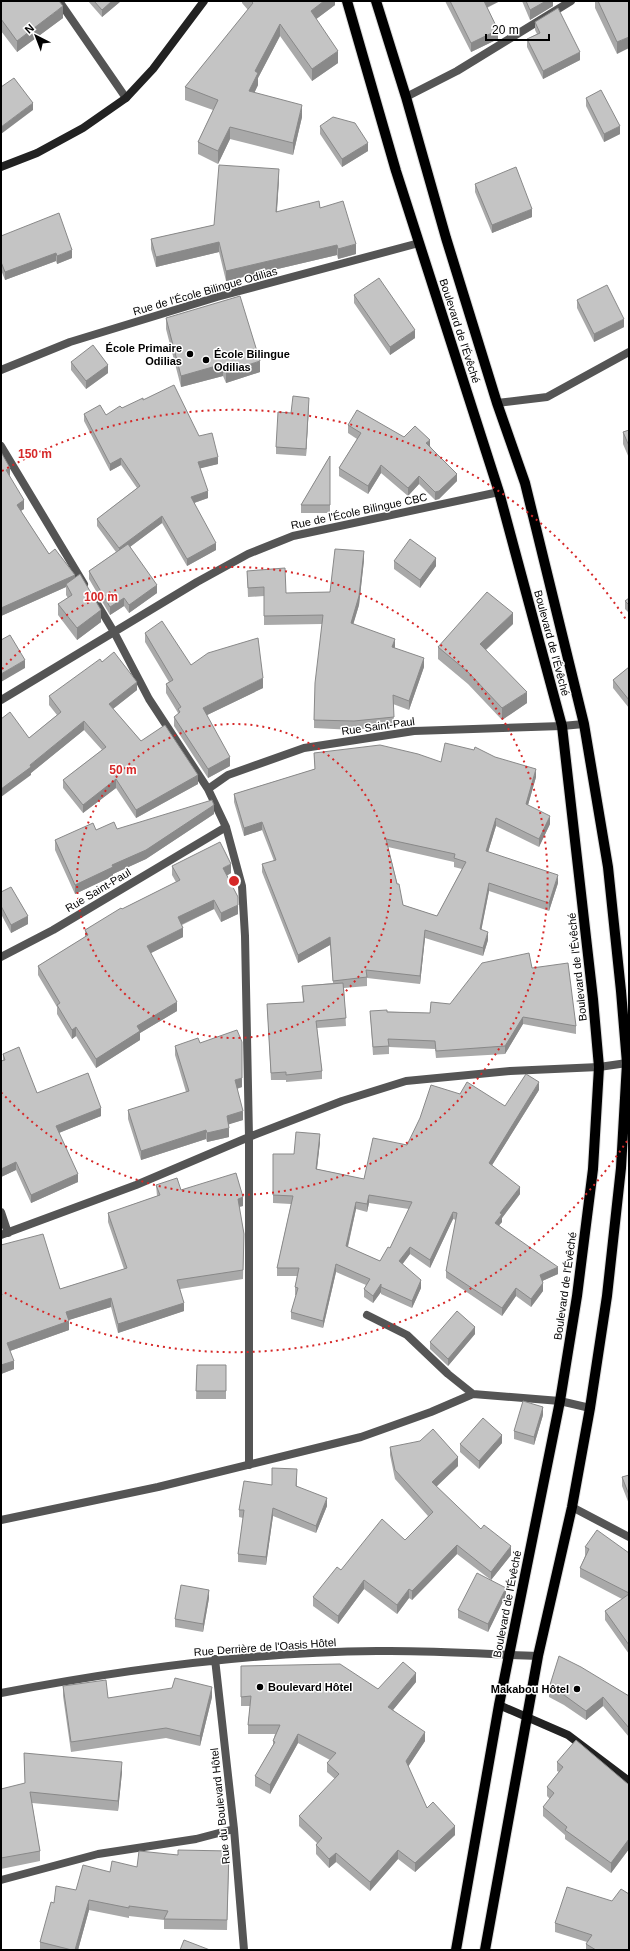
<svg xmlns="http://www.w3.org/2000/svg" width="630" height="1951" viewBox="0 0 630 1951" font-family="Arial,sans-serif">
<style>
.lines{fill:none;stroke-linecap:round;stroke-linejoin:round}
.primary-casing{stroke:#dbdbdb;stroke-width:12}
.street{stroke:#555;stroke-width:8}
.secondary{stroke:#222;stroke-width:8}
.primary{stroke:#000;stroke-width:10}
.wall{fill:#a9a9a9;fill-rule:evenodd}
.shaded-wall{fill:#898989}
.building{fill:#c4c4c4;stroke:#898989;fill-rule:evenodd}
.ring{fill:none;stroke:#d62828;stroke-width:2;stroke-dasharray:2 4}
.poi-dot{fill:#000;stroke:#fff;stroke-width:1.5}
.labels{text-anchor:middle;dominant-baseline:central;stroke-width:3;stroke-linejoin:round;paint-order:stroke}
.street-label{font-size:11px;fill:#000;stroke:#fff}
.poi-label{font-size:11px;font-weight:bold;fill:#000;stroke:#fff;text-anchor:end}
.centre{fill:#d62828;stroke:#fff;stroke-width:2}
.ring-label{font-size:12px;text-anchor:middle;font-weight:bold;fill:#d62828;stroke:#fff;stroke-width:3;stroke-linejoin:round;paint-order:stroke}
</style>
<rect width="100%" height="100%" fill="#fff"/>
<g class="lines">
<!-- primary casing -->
<g class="primary-casing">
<path id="primary" d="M347,1L396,171L499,492L562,726L593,999L599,1067L593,1169L577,1296L560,1401L499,1705L456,1950
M376,1L406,97L446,238L497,403L525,483L584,724L608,867L621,991L627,1063L621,1168L607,1296L590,1408L572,1507L538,1656L485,1950"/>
</g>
<!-- street -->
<path class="street" d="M59,1L126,98
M406,97L457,71L571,1
M1,370L70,342L217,297L419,243
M497,403L547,397L629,352
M1,446L84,584
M96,602L114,632L149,699L208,789L226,827L242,886L245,936L249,1137V1465
M1,700L197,582L248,554L293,536L499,492
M208,789L228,775L304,748L414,731L562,726L584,724
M1,957L53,930L226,827
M1,1212L8,1233
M1,1235L136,1185L249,1137L342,1101L406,1081L510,1071L599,1067L627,1063
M367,1315L407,1335L448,1374L473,1394
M572,1507L629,1537
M1,1520L158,1487L361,1437L431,1412L473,1394L560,1401L590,1408
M215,1659L234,1829L244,1950
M1,1693C125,1669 251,1652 377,1651C430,1650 484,1654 538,1656
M1,1880L98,1854L196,1839L234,1829"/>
<!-- secondary -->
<path class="secondary" d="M1,167L37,153L83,128L126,98L153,69L204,1
M499,1705L568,1735L629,1781"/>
<!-- primary -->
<use href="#primary" class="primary"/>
</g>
<!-- wall -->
<path class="wall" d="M1,1L63,18L17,52L1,31Z
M88,1H121L102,17Z
M242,1H335V5L316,19L338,63L312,81L280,36L258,78V85L254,93L302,117L293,155L230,139L218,164L198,154V142L213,110L185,100V87L248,10L242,3Z
M445,1H500L487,8L498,39L471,52Z
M522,1H555L553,2V6L530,20Z
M595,1H629L617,54L595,8Z
M535,22L580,60L543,79L527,47V39L537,34L535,30Z
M586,98L620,134L604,142L586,106Z
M320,126L368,151L342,167L320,134Z
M279,179L277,212L320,208L356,254L338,259L337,255L226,281L219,252L156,267L151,249V239L214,225Z
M475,184L532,217L492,233L475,192Z
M1,236L72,258L57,264L56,261L5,280L1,270Z
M354,295L415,338L390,355L354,303Z
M577,300L624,327L594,342L577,308Z
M166,318L260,372L226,383L223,376L181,387L166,329Z
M71,362L108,373L86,389L71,370Z
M143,400L199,436L218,464L200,468L208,498L194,503L216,550L187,566L162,523L130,547L157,593L129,613L124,606L110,615L89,579V571L116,552L97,526V519L137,488L121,465L110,471L84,421V414L106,415L122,408Z
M309,405L306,456L276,454V447L291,413Z
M348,425L404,437L430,446L457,481L439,499L435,500L419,484L408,496L381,473L368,494L339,476V468L357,439L348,433Z
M629,430V458L623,444V432Z
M1,452L10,477L24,509L21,511L49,554L75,578L101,622L77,640L58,615V604L68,598L66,595V587L1,616Z
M330,456V513H301V505Z
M364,560L359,605L353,624L395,648L424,667L409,710L393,704L394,725L354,730L314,728V720L322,624L264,625V596L248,597L247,571L286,593L330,592Z
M394,561L436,566L420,588L394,569Z
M629,598V613L625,609V601Z
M513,624L486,650L527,703L502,720L468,684L438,659V647Z
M145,633L191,665L263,688L207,715L230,766L208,778L174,726V717L178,714V713L166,693V684L169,682L145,642Z
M102,662L137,690L113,709L141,741L198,784L136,818L116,788L83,813L63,788V780L102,750L84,730L31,773V775L29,738L57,715L49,705V696Z
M629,667V708L613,688V680Z
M314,753L441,762L536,777L528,805L550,824L539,847L496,826L488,852L558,883L549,911L489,891L481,930L488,940L483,956L425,938L420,984L367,978V986L344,988L346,1026L317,1028L322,1071V1079L286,1082V1080H271L267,1004L303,1002L302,986L333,983L330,945L298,963L262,872V864L274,861L262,830L244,836L234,802V794L315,769ZM388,847L454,862V867L462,869L437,916L403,905Z
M214,814L146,859L113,874V876L75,894L55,850V840L96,830L117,829Z
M172,866L231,873L226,876L238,914L221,922L214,909L182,925L183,937L151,953L177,1011L140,1033V1040L96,1068L76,1036L72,1039L57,1014V1007L38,975V966L85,937V930L122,909L176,882L172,875Z
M1,892L28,924L11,933L1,914Z
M532,968L576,1026V1034L523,1024L505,1054L436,1058L435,1049L389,1047V1054L373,1055L370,1011L430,1013Z
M200,1043L242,1087L237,1089L243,1120L228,1124L229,1137L207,1142L206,1139L141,1160L128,1119V1110L186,1092L175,1055V1046Z
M3,1054L37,1093L101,1116L59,1133L78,1182L31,1203L16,1170L1,1177V1061L3,1060Z
M539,1090L492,1165L520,1194L502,1218V1222L499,1225L558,1274L542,1281L543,1291L531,1307L516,1296L502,1316L446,1278V1271L456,1220L453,1219L430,1268L410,1254L402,1264L421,1288L412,1308L381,1294V1292L373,1303L364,1297V1289L366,1285L336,1272L323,1328L291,1319V1312L296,1295H295V1287L297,1276H277V1268L291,1204L273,1203V1195L320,1142L317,1169L364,1179L407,1145L460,1094L505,1106ZM369,1203L409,1209L390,1248L380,1261L348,1247L356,1209L367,1212Z
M156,1185L181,1190L243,1206L239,1207L244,1234L243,1279L180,1289L184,1311L118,1333L111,1307L68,1320L69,1330L10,1351L14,1369L1,1374V1245L60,1289L124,1269L108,1222V1213L157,1196Z
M475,1334L448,1366L430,1349V1342Z
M197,1365H226V1399H196Z
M543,1415L534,1445L514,1439V1431Z
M502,1443L479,1469L460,1452V1444Z
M390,1447L458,1466L436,1486L481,1529L511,1555L491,1580L506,1595L488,1632L458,1618V1610L491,1580L457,1554L412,1600L409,1598L397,1614L364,1589L338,1624L313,1606V1597L341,1570L405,1540L428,1516L395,1479L390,1455Z
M629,1475V1504L622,1486V1477Z
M297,1477V1486L327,1506L316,1533L273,1516L266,1565L238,1562V1554L243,1518L239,1517V1510L272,1485Z
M585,1547L629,1553V1654L605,1620V1611L622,1599L580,1577V1568L585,1556Z
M209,1598L203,1632L175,1627V1619Z
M241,1666L378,1689L416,1682L393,1710L425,1741L408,1766L427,1808L455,1835L415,1872L398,1859L370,1891L336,1862L329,1868L316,1854V1845L317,1843L299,1826V1816L335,1779L327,1772V1763L330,1760L298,1743L270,1794L255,1786V1776L273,1745V1741L275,1734H248V1725L250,1706H241Z
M63,1686L108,1698L212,1697L200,1746L166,1738L71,1752L63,1696Z
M549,1688L629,1696V1737L603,1706L586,1720L564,1705L549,1697Z
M24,1753L122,1772L118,1811L32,1803L40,1851V1861L1,1869V1789L25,1784Z
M557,1762L628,1784L629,1783V1849L611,1873L565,1839V1835L543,1816V1807L550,1799L547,1796V1787L559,1772L557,1771Z
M229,1861L227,1930L164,1929V1920L129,1916V1918L89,1910L78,1950H40V1942L54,1903L110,1872L137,1867Z
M612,1901L629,1950H586V1944L587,1942L555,1932V1923Z"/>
<!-- shaded-wall -->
<path class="shaded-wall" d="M112,1H121L102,17V10Z
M324,1H335V5L311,23V11Z
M483,1H500L483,9Z
M546,1H555L553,2V6L530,20V10Z
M63,6V18L17,52V41Z
M280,24V36L258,78V85L249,104V91L255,71Z
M498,30V39L471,52V43Z
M629,37V48L617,54V42Z
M338,51V63L312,81V69Z
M580,52V60L543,79V71Z
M33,103V110L1,134V127Z
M302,105V117L293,155V143Z
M620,126V134L604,142V134Z
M230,127V139L218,164V151Z
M368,143V151L342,167V159Z
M279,169V179L276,222V212Z
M532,209V217L492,233V225Z
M219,242V252L156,267V257Z
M356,244V254L338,259V249Z
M337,245V255L226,281V271Z
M72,250V258L57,264V256Z
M56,253V261L5,280V272Z
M624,319V327L594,342V334Z
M415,330V338L390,355V347Z
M260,361V372L226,383V372Z
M223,364V376L181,387V376Z
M108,365V373L86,389V381Z
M309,398V405L306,456V449Z
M430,440V448L426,443Z
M218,457V464L198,469V462Z
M121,458V465L110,471V464Z
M381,465V473L368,494V486Z
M10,468V476L6,479V470Z
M457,474V481L439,499L435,500V492Z
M419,476V484L408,496V488Z
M208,491V498L191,504V497Z
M24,500V509L17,513V505Z
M162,516V523L119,555V548Z
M216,543V550L187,566V559Z
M364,551V560L359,605L351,632V623Z
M436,558V566L420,588V580Z
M75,575V584H66V587L1,616V608Z
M157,585V593L129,613V605Z
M124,598V606L110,615V607Z
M101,610V622L77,640V628Z
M513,613V624L480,655V644Z
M395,639V648L392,647Z
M424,658V667L409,710V701Z
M25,660V668L1,682V674Z
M263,678V688L203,717V708Z
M137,682V690L109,712V704Z
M527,692V703L502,720V708Z
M84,721V730L31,773V775L1,797V789Z
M230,757V766L208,778V769Z
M536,769V777L526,812V804Z
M198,775V784L136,818V810Z
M116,779V788L83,813V805Z
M214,805V814L146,859L113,874V876L75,894V885Z
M550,816V824L539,847V839Z
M496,818V826L486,859V851Z
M262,822V830L244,836V828Z
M231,864V873L223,878V868Z
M558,875V883L549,911V903Z
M489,883V891L480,937V929Z
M214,900V909L178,926V917Z
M238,905V914L221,922V913Z
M28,916V924L11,933V925Z
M183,928V937L147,955V946Z
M425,930V938L420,984V976Z
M488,932V940L483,956V948Z
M330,937V945L298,963V955Z
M177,1002V1011L140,1033V1040L96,1068V1059L137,1026Z
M523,1017V1024L505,1054V1046Z
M76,1027V1036L72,1039V1030Z
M242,1078V1087L235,1089V1080Z
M539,1082V1090L489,1170V1163Z
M101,1108V1116L56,1134V1126Z
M243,1111V1120L227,1125V1116Z
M229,1128V1137L207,1142V1133Z
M206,1130V1139L141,1160V1151Z
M320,1134V1142L316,1176V1169Z
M16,1162V1170L1,1177V1169Z
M78,1174V1182L31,1203V1195Z
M520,1187V1194L502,1218V1222L495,1230V1223L500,1213Z
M369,1195V1203L367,1212V1204Z
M243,1197V1206L238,1207V1199Z
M356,1202V1209L346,1254V1246Z
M453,1212V1219L430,1268V1260Z
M410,1247V1254L399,1269V1261Z
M336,1264V1272L323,1328V1321Z
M558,1267V1274L540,1282V1275Z
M421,1280V1288L412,1308V1301Z
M543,1283V1291L531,1307V1299Z
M381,1284V1292L373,1303V1296Z
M516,1288V1296L502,1316V1308Z
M111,1298V1307L66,1321V1312Z
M184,1303V1311L118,1333V1324Z
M69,1321V1330L7,1352V1343Z
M475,1327V1334L448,1366V1359Z
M14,1361V1369L1,1374V1365Z
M543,1407V1415L534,1445V1437Z
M502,1435V1443L479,1469V1461Z
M458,1457V1466L432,1491V1482Z
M327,1498V1506L316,1533V1526Z
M273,1508V1516L266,1565V1557Z
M457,1545V1554L412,1600V1591Z
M511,1546V1555L491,1580V1572Z
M364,1580V1589L338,1624V1616Z
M506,1588V1595L488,1632V1624Z
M409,1589V1598L397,1614V1605Z
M209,1590V1598L203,1632V1624Z
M416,1673V1682L388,1716V1707Z
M212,1687V1697L200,1746V1736Z
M603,1697V1706L586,1720V1711Z
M425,1732V1741L406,1770V1761Z
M298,1734V1743L270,1794V1785Z
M122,1762V1772L118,1811V1801Z
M455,1826V1835L415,1872V1863Z
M629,1839V1849L611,1873V1863Z
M398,1850V1859L370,1891V1882Z
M336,1853V1862L329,1868V1859Z
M89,1900V1910L78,1950H75Z"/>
<!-- building -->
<path class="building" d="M1,1H59L63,6L17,41L1,19Z
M94,1H112L102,10Z
M251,1H324L311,11L338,51L312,69L280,24L255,71L258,73L249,91L302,105L293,143L230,127L218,151L198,142L218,100L185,87L253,3Z
M450,1H484L498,30L471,43Z
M526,1H546L530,10Z
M598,1H629V37L617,42Z
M558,8L580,52L543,71L527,39L540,33L535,22Z
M14,78L33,103L1,127V87Z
M601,90L620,126L604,134L586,98Z
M333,117L355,123L368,143L342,159L320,126Z
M219,165L279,169L276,212L319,201L320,208L343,201L356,244L338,249L337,245L226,271L219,242L156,257L151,239L214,225Z
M516,167L532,209L492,225L475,184Z
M59,213L72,250L57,256L56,253L5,272L1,262V236Z
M379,278L415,330L390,347L354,295Z
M607,285L624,319L594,334L577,300Z
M240,296L260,361L226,372L223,364L181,376L166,318Z
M93,345L108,365L86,381L71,362Z
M174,385L199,436L212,433L218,457L198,462L208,491L191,497L216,543L187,559L162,516L119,548L97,519L140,486L121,458L110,464L84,414L100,405L106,415L120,406L122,408L143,398V400Z
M293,396L309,398L306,449L276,447L278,412L291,413Z
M357,410L404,437L415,426L430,440L426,443L457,474L439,491L435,492L419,476L408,488L381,465L368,486L339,468L361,433L348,425Z
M629,430V446L623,432Z
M1,452L10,468L6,470L24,500L17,505L49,554L55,549L75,575L1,608Z
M330,456V505H301Z
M410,539L436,558L420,580L394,561Z
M128,544L157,585L129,605L124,598L110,607L89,571Z
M335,549L364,551L359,596L351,623L395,639L392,647L424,658L409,701L393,695L394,717L354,721L314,720L315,683L323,615L264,616V587L248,588L247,571L285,568L286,593L330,592Z
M80,574L101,610L77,628L58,604L72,595L66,584Z
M487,592L513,613L480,644L527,692L502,708L468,672L438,647Z
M629,598V605L625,601Z
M162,621L191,665L208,653L258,638L263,678L203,708L230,757L208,769L174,717L180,712L178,709L181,707L166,684L173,680L145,633Z
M10,635L25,660L1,674V640Z
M114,652L137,682L109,704L141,741L165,725L198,775L136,810L116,779L83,805L63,780L106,747L84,721L30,765L31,767L1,789V719L10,712L29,738L61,712L49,696L100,659L102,662Z
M629,667V700L613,680Z
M445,743L474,750L475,747L495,757L536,769L526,804L550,816L539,839L496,818L486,851L558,875L549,903L489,883L480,929L488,932L483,948L425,930L420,976L366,970L367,977L333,981L330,937L298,955L262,864L276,860L262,822L244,828L234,794L315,769L314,753L380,745L418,754L441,762ZM386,839L455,854L454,858L466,862L437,916L403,905L399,884H397Z
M212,800L214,805L146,850L112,865L113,867L75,885L55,840L93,823L96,830L114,822L117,829Z
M220,842L231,864L223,868L238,897V905L221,913L214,900L178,917L183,928L147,946L177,1002L137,1026L140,1031L96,1059L76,1027L72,1030L57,1005L60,1003L38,966L88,935L85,930L121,908L122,909L180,880L172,866Z
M11,887L28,916L11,925L1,906V892Z
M529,953L532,968L568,963L576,1026L523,1017L505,1046L436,1051L435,1041L388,1039L389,1046L373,1047L370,1011L387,1010V1012L430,1013L431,1002L450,1004L482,963Z
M343,983L346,1018L316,1021L322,1071L286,1075V1072L271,1073L267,1004L304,1002L302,986Z
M237,1030L242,1042V1078L235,1080L243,1111L227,1116L229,1128L207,1133L206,1130L141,1151L128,1110L189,1091L175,1046L198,1038L200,1043Z
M19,1047L37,1093L88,1073L101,1108L56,1126L78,1174L31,1195L16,1162L1,1169V1061L5,1060L3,1054Z
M526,1074L539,1082L489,1163L520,1187L500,1213L502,1214L495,1223L558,1267L540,1275L543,1283L531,1299L516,1288L502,1308L446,1271L457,1213L453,1212L430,1260L410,1247L399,1261L421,1280L412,1301L381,1287V1284L373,1296L364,1289L370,1279L336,1264L323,1321L291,1312L298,1288L295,1287L299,1268H277L293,1196L273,1195V1154H294L296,1132L320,1134L316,1169L364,1179L373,1138L407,1145L420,1118L431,1085L460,1094L467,1082L505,1106ZM369,1195L412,1202L390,1248L388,1247L380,1261L346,1246L356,1202L367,1204Z
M236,1173L243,1197L238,1199L244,1234L243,1270L177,1280L184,1303L118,1324L111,1298L66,1312L69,1321L7,1343L14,1361L1,1365V1295H2L1,1292V1245L43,1234L60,1289L127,1268L108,1213L160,1195L156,1185L177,1178L181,1190Z
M457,1311L475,1327L448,1359L430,1342Z
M197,1365H226V1391H196Z
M523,1401L543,1407L534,1437L514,1431Z
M483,1418L502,1435L479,1461L460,1444Z
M433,1429L458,1457L432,1482L481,1529L484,1525L511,1546L491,1572L457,1545L412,1591L409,1589L397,1605L364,1580L338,1616L313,1597L337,1567L341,1570L382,1519L405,1540L433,1512L395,1470L390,1447L420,1441Z
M272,1468L297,1469L296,1486L327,1498L316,1526L273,1508L266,1557L238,1554L244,1510H239L244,1481L272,1485Z
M629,1475V1495L622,1477Z
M597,1530L629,1553V1593L580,1568L589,1549L585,1547Z
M477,1573L506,1588L488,1624L458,1610Z
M181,1585L209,1590L203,1624L175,1619Z
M629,1594V1645L605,1611Z
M559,1656L581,1667L629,1696V1728L603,1697L586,1711L564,1695L549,1688Z
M403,1662L416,1673L388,1707L425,1732L406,1761L427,1808L433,1802L455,1826L415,1863L398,1850L370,1882L336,1853L329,1859L316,1845L322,1838L299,1816L339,1774L327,1763L336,1753L298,1734L270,1785L255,1776L275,1742L273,1741L280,1725H248L251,1696L241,1697V1666L340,1664L378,1689Z
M175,1678L212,1687L200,1736L166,1728L71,1742L63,1686L106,1680L108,1698L172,1688Z
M576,1740L628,1784L629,1783V1839L611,1863L565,1830L567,1827L543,1807L554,1793L547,1787L563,1767L557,1762Z
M24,1753L122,1762L118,1801L30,1792L40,1851L1,1858V1789L25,1783Z
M178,1850L229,1851L227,1920L164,1919L168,1911L129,1906V1908L89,1900L75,1950H72L40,1942L51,1902L54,1903L56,1886L76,1890L83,1865L110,1872L112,1861L137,1867L139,1851L178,1855Z
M567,1887L612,1901L621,1889L629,1894V1950H596L586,1944L592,1935L555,1923Z
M184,1940L210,1950H180Z"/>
<!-- distance rings -->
<g class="ring">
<circle cx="234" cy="881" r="157"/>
<path d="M2 669A314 314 0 1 1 2 1093"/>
<path d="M627 1141A471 471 0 0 1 2 1291M2 471A471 471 0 0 1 627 621"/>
</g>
<!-- markers -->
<g class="poi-dot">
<circle cx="190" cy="354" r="4"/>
<circle cx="206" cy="360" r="4"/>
<circle cx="260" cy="1687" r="4"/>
<circle cx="577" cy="1689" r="4"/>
</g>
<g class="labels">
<!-- street labels -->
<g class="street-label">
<text transform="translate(205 291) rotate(-16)">Rue de l'École Bilingue Odilias</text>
<text transform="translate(460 331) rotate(72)">Boulevard de l'Évêché</text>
<text transform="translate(359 511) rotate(-12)">Rue de l'École Bilingue CBC</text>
<text transform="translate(552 643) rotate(75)">Boulevard de l'Évêché</text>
<text transform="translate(378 726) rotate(-8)">Rue Saint-Paul</text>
<text transform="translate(98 890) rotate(-31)">Rue Saint-Paul</text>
<text transform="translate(577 967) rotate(-96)">Boulevard de l'Évêché</text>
<text transform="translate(565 1286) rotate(-82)">Boulevard de l'Évêché</text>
<text transform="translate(507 1604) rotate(-79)">Boulevard de l'Évêché</text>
<text transform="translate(265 1647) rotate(-4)">Rue Derrière de l'Oasis Hôtel</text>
<text transform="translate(220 1806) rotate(-96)">Rue du Boulevard Hôtel</text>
</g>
<!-- poi labels -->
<g class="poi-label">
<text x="182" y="348">École Primaire<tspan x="182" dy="13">Odilias</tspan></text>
<text x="214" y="354" text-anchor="start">École Bilingue<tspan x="214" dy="13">Odilias</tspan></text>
<text x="268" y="1687" text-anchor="start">Boulevard Hôtel</text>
<text x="569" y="1689">Makabou Hôtel</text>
</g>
</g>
<circle cx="234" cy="881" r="6" class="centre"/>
<g class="ring-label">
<text x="35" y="458">150 m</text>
<text x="101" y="601">100 m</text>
<text x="123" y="774">50 m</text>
</g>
<!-- border -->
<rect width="630" height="1951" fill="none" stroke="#000000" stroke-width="4"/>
<!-- north arrow -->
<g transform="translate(36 36) rotate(318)" stroke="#ffffff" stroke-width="3" paint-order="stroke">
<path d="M0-3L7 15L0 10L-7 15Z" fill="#000000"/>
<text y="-6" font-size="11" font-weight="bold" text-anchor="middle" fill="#000000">N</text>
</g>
<!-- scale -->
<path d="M486 34v6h63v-6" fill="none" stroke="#000000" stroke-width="2"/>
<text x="492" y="34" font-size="12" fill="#000000" stroke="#ffffff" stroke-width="3" paint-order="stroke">20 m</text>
</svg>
